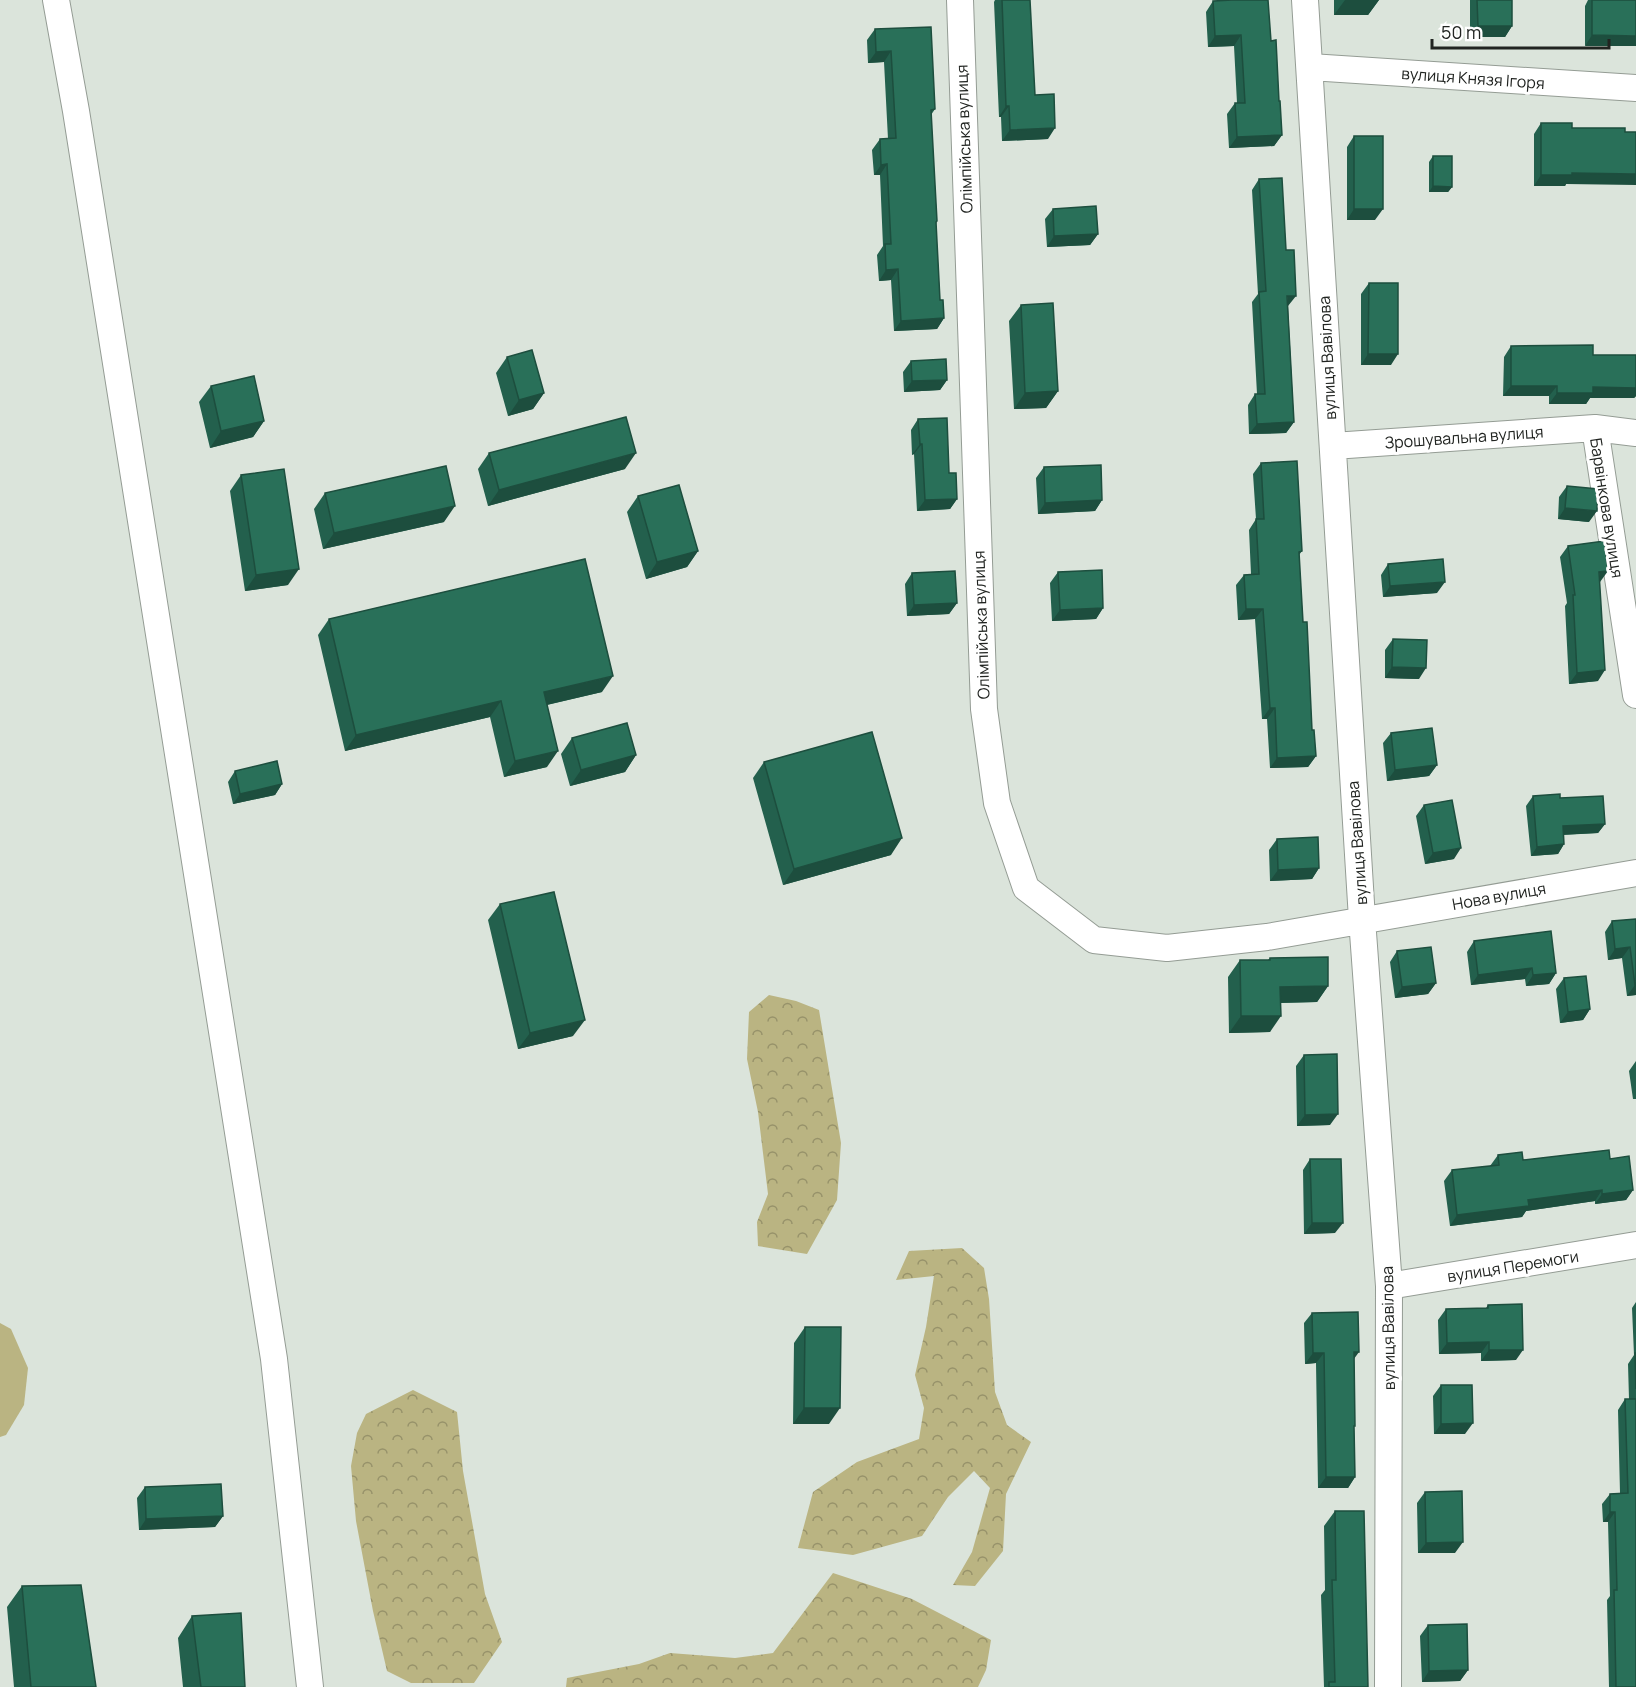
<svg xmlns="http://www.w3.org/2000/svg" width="1636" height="1687" viewBox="0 0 1636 1687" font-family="Manrope,sans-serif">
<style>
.forest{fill:url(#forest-crowns)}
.garden{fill:#bab482}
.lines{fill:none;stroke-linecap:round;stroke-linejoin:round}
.minor-casing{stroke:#949c94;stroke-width:28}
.minor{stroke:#fff;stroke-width:26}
.wall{fill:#23604d}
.shaded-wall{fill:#1d4e3e}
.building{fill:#297059;stroke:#1d4e3e;stroke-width:1.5}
.labels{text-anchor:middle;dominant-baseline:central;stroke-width:6;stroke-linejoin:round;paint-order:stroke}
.street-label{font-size:16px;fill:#212421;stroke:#fff}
</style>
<defs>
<pattern id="forest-crowns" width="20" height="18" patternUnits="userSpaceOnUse" patternTransform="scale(1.5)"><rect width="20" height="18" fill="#bab482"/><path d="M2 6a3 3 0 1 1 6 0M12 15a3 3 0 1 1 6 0" fill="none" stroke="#97926a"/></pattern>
</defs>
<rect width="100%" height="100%" fill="#dbe4db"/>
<!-- forest -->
<path class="forest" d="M769,995L796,1001L819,1010L841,1143L837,1200L807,1254L758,1246L757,1222L768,1194L758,1112L747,1059L749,1012Z
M962,1248L984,1268L989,1299L995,1392L1007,1425L1031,1442L1006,1494L1003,1551L975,1586L953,1585L972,1552L990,1488L974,1471L948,1497L922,1536L853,1555L798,1548L813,1492L857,1462L919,1439L924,1408L915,1375L926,1327L934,1276L896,1280L909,1251Z
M413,1390L457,1412L463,1471L485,1594L502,1642L474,1683H411L387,1671L373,1611L356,1521L351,1466L357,1433L366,1414Z
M833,1573L912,1599L991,1640L986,1670L978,1687H566L567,1678L639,1664L670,1653L735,1658L773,1653Z"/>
<!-- garden -->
<path class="garden" d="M0,1323L11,1329L28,1368L24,1405L6,1435L0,1437Z"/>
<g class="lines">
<!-- minor casing -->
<g class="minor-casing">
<path id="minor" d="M56,0L76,111L274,1359L310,1687
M960,0L984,709L997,803L1026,888L1094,940L1167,948L1267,937L1636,873
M1305,0L1362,919L1389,1286L1388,1687
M1310,67L1636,88
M1595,428L1636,695
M1333,446L1595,428L1636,433
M1389,1286L1636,1245"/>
</g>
<!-- minor -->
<use href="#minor" class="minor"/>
</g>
<!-- wall -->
<path class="wall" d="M995,0H1002L1035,95L1048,139L1002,141L1001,117H999L994,2Z
M1334,0H1379L1368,15H1334Z
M1470,0H1512V26L1505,37H1470Z
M1588,0H1636L1585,46V6Z
M1213,1L1271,41L1279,101L1282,135L1274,146L1229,148L1227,114L1235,103H1237L1234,46L1208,47L1206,12Z
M875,29L935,109L931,115L937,221L936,224L940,300L944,318L937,329L894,331L891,280L879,281L877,255L883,246L880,175H874L872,150L880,139H888L884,62L868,63L867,40Z
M1541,123L1566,184L1565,186H1534V134Z
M1354,136L1375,220H1347V147Z
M1433,156L1452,187L1448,192H1429V162Z
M1259,179L1288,306L1294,422L1286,433L1249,434L1248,405L1255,394H1257L1252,302L1258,294L1252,190Z
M1053,209L1098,234L1090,245L1047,247L1045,219Z
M1369,283L1391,365H1361V294Z
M1021,305L1058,391L1046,408L1014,409L1009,321Z
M1511,346L1593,355H1636V396L1634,398H1590L1586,404H1549V396H1503L1504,357Z
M507,357L544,393L533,409L508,416L496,373Z
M911,361L947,380L940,390L904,392L903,372Z
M211,386L264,421L253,437L210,448L199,402Z
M918,419L957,499L950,509L917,511L914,454L912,455L911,430Z
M489,453L625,469L488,506L478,469Z
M1261,463L1302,551L1299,555L1303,622L1312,730L1316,756L1308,767L1270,768L1267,719H1262L1255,619L1238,620L1236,585L1244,575L1251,574L1249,530L1256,519L1253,474Z
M1044,467L1102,500L1095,511L1038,514L1036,478Z
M241,475L288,585L245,591L230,491Z
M1567,486L1589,522L1558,519L1559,497Z
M325,493L444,522L323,549L314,509Z
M638,496L698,551L687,567L646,579L627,512Z
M1568,546L1600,582L1598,681L1569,684L1565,606L1567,603L1560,557Z
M1388,564L1437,593L1383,597L1381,575Z
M1058,572L1103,608L1096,619L1052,621L1050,583Z
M912,573L957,603L949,614L907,616L905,584Z
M329,619L602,692L547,705V767L504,777L490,717L345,751L318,635Z
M1393,639L1419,679L1385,678V650Z
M1391,733L1437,765L1429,776L1387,781L1383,743Z
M572,738L636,755L625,772L570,786L561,754Z
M764,762L891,855L783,885L753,778Z
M235,771L282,784L275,795L233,804L228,782Z
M1533,796L1560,798L1605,824L1598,833L1563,835L1564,844L1558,854L1531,856L1526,806Z
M1424,805L1454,859L1425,864L1416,816Z
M1277,839L1319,868L1312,879L1270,881L1269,850Z
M500,904L573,1036L518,1049L488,920Z
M1636,919V995L1627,996L1622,958L1608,960L1605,932L1612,921Z
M1474,941L1556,973L1549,984L1526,986L1525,979L1471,985L1467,952Z
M1397,951L1436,983L1428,994L1395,998L1390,962Z
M1270,958L1328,986L1317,1002L1281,1003L1270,1032L1229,1033L1228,977L1240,960H1268Z
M1564,978L1590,1009L1583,1020L1560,1023L1556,989Z
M1304,1055L1330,1125L1297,1126L1296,1066Z
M1636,1061V1099H1633L1629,1071Z
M1498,1155L1523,1160L1610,1159L1633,1190L1626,1200L1595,1204V1201L1526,1211L1522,1217L1450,1226L1444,1181L1452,1170L1490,1166Z
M1310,1159L1335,1233L1304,1234L1303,1170Z
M1636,1302V1687H1609L1607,1600L1610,1596L1608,1522H1603L1602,1504L1610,1494L1620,1493L1618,1410L1625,1399H1629L1628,1364L1634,1355L1632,1308Z
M1488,1305L1516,1360L1481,1361V1353L1439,1354L1438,1320L1446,1309L1486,1308Z
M1312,1313L1354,1359V1428L1355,1477L1348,1488H1318L1316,1363L1305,1364L1304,1323Z
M805,1327L829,1424H793L794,1343Z
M1441,1385L1465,1434H1434L1433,1396Z
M145,1487L223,1516L215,1527L139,1530L137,1498Z
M1425,1492L1455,1553H1418L1417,1503Z
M1335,1511L1368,1687H1324L1321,1595L1325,1590L1324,1526Z
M22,1586L96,1687H14L7,1607Z
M192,1616L245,1687H183L178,1638Z
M1428,1625L1468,1670L1460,1681L1422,1682L1420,1636Z"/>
<!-- shaded-wall -->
<path class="shaded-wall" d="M1345,0H1379L1368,15H1334Z
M1478,26H1512L1505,37H1470Z
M1241,35L1234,46L1208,47L1215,36Z
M1592,35L1636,36V46H1585Z
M891,51L884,62L868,63L876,52Z
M1006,106H1009L1001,117H999Z
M1055,128L1048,139L1002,141L1010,130Z
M1282,135L1274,146L1229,148L1237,137Z
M887,164L880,175H874L881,165Z
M1572,173L1636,174V185L1566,184L1565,186H1534L1541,175Z
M1433,186L1452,187L1448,192H1429Z
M1354,209H1383L1375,220H1347Z
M1098,234L1090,245L1047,247L1054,236Z
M898,269L891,280L879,281L886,270Z
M1287,296H1296L1288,306Z
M944,318L937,329L894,331L901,321Z
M1368,354H1398L1391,365H1361Z
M947,380L940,390L904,392L912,381Z
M1511,386H1557L1549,396H1503Z
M1593,387L1636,388V396L1634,398H1590L1586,404H1549L1557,393Z
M1058,391L1046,408L1014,409L1025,393Z
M544,393L533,409L508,416L519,400Z
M264,421L253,437L210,448L221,431Z
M1294,422L1286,433L1249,434L1257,424Z
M920,444H922L914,454L912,455Z
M636,453L625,469L488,506L499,490Z
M957,499L950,509L917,511L925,500Z
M1102,500L1095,511L1038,514L1045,503Z
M455,506L444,522L323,549L334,533Z
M1565,508L1597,511L1589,522L1558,519Z
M698,551L687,567L646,579L657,562Z
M299,569L288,585L245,591L256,575Z
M1608,571L1600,582L1599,572Z
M1445,582L1437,593L1383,597L1390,586Z
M957,603L949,614L907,616L914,605Z
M1103,608L1096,619L1052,621L1060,610Z
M1246,609H1263L1255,619L1238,620Z
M1392,667L1426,668L1419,679L1385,678Z
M1605,670L1598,681L1569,684L1577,673Z
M613,676L602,692L533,708L544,692Z
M501,701L490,717L345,751L356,735Z
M1270,708H1275L1267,719H1262Z
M558,751L547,767L504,777L515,761Z
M636,755L625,772L570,786L581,770Z
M1316,756L1308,767L1270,768L1277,758Z
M1437,765L1429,776L1387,781L1395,770Z
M282,784L275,795L233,804L240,794Z
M1605,824L1598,833L1556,835L1563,826Z
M902,838L891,855L783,885L794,869Z
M1564,844L1558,854L1531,856L1537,847Z
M1461,848L1454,859L1425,864L1433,853Z
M1319,868L1312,879L1270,881L1278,870Z
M1630,947L1622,958L1608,960L1615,949Z
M1532,968L1525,979L1471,985L1478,975Z
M1556,973L1549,984L1526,986L1533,975Z
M1436,983L1428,994L1395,998L1402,987Z
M1635,985H1636V995L1627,996Z
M1328,986L1317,1002L1269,1003L1280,987Z
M1590,1009L1583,1020L1560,1023L1568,1012Z
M1241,1016H1281L1270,1032L1229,1033Z
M585,1020L573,1036L518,1049L530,1033Z
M1338,1114L1330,1125L1297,1126L1305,1115Z
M1602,1190L1595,1201L1526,1211L1522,1217L1450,1226L1457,1215L1528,1200Z
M1633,1190L1626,1200L1595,1204L1602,1194Z
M1312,1223H1343L1335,1233L1304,1234Z
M1489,1342L1481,1353L1439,1354L1447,1343Z
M1489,1350H1523L1516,1360L1481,1361Z
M1354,1352H1359L1351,1363Z
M1313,1353H1324L1316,1363L1305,1364Z
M804,1408H840L829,1424H793Z
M1473,1423L1465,1434H1434L1441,1424Z
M1326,1477H1355L1348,1488H1318Z
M1610,1512H1615L1608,1522H1603Z
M223,1516L215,1527L139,1530L146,1519Z
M1463,1542L1455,1553H1418L1426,1543Z
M1468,1670L1460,1681L1422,1682L1429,1671Z"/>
<!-- building -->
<path class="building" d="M1002,0H1030L1035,95L1054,94L1055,128L1010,130L1009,106H1006Z
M1233,0H1268L1271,41L1276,40L1279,101H1280L1282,135L1237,137L1235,103H1245L1241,35L1215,36L1213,1Z
M1477,0H1512V26H1478Z
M1592,0H1636V36L1592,35Z
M931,27L935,109L931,110L937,221L936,222L940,300H943L944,318L901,321L898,269L886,270L885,244H891L887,164L881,165L880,139L896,138L891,51L876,52L875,29Z
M1541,123H1572V128H1625V132H1636V174L1572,173V175H1541Z
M1354,136H1383V209H1354Z
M1433,156H1452V187L1433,186Z
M1282,178L1286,250H1294L1296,296H1287L1294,422L1257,424L1255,394H1265L1259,292L1266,291L1259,179Z
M1096,206L1098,234L1054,236L1053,209Z
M1369,283H1398V354H1368Z
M1053,303L1058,391L1025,393L1021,305Z
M1593,345V355H1636V388L1593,387V393H1557V386H1511V346Z
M532,350L544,393L519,400L507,357Z
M946,359L947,380L912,381L911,361Z
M254,376L264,421L221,431L211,386Z
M626,417L636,453L499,490L489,453Z
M947,418L949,473H956L957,499L925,500L922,444H920L918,419Z
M1297,461L1302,551L1299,552L1303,622H1307L1312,730H1314L1316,756L1277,758L1275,708H1270L1263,609H1246L1244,575L1259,574L1256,519H1264L1261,463Z
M1101,465L1102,500L1045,503L1044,467Z
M446,466L455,506L334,533L325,493Z
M284,469L299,569L256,575L241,475Z
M679,485L698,551L657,562L638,496Z
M1567,486L1598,489L1597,511L1565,508Z
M1604,541L1608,571L1599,572L1605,670L1577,673L1573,595H1575L1568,546Z
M585,559L613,676L544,692L558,751L515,761L501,701L356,735L329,619Z
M1443,559L1445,582L1390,586L1388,564Z
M1102,570L1103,608L1060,610L1058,572Z
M955,571L957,603L914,605L912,573Z
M1393,639L1427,640L1426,668L1392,667Z
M627,723L636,755L581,770L572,738Z
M1432,728L1437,765L1395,770L1391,733Z
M872,732L902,838L794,869L764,762Z
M277,761L282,784L240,794L235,771Z
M1560,794V798L1603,796L1605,824L1563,826L1564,844L1537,847L1533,796Z
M1452,800L1461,848L1433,853L1424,805Z
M1318,837L1319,868L1278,870L1277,839Z
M554,892L585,1020L530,1033L500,904Z
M1636,919V985H1635L1630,947L1615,949L1612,921Z
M1551,931L1556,973L1533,975L1532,968L1478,975L1474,941Z
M1431,947L1436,983L1402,987L1397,951Z
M1328,957V986L1280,987L1281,1016H1241L1240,960H1270V958Z
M1586,976L1590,1009L1568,1012L1564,978Z
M1337,1054L1338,1114L1305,1115L1304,1055Z
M1609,1150L1610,1159L1629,1156L1633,1190L1602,1194V1190L1528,1200L1529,1206L1457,1215L1452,1170L1499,1165L1498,1155L1522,1152L1523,1160Z
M1310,1159H1341L1343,1223H1312Z
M1522,1304L1523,1350H1489V1342L1447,1343L1446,1309L1488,1308V1305Z
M1358,1312L1359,1352H1354L1355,1426H1354L1355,1477H1326L1324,1353H1313L1312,1313Z
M805,1327H841L840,1408H804Z
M1635,1353H1636V1389Z
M1441,1385H1472L1473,1423L1441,1424Z
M1625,1399H1636V1687H1616L1614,1590H1617L1615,1512H1610V1494L1628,1493Z
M221,1484L223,1516L146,1519L145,1487Z
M1462,1491L1463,1542L1426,1543L1425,1492Z
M1335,1511H1364L1368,1687H1329V1682H1335L1332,1580H1336Z
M81,1585L96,1687H31L22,1586Z
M241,1613L245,1687H201L192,1616Z
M1467,1624L1468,1670L1429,1671L1428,1625Z"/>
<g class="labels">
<!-- street labels -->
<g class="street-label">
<text transform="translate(1473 78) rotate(4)">вулиця Князя Ігоря</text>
<text transform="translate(964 139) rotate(-92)">Олімпійська вулиця</text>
<text transform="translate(1327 358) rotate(-93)">вулиця Вавілова</text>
<text transform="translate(1464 437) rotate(-4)">Зрошувальна вулиця</text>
<text transform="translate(1607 508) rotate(81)">Барвінкова вулиця</text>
<text transform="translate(981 625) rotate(-92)">Олімпійська вулиця</text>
<text transform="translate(1357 843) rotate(-94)">вулиця Вавілова</text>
<text transform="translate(1499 896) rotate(-10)">Нова вулиця</text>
<text transform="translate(1513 1266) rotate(-9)">вулиця Перемоги</text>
<text transform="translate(1388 1328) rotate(-91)">вулиця Вавілова</text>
</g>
</g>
<!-- scale -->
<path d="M1432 39v9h177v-9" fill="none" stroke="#212421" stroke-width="3"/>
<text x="1441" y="39" font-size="18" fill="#212421" stroke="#ffffff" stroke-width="4.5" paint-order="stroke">50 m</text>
</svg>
